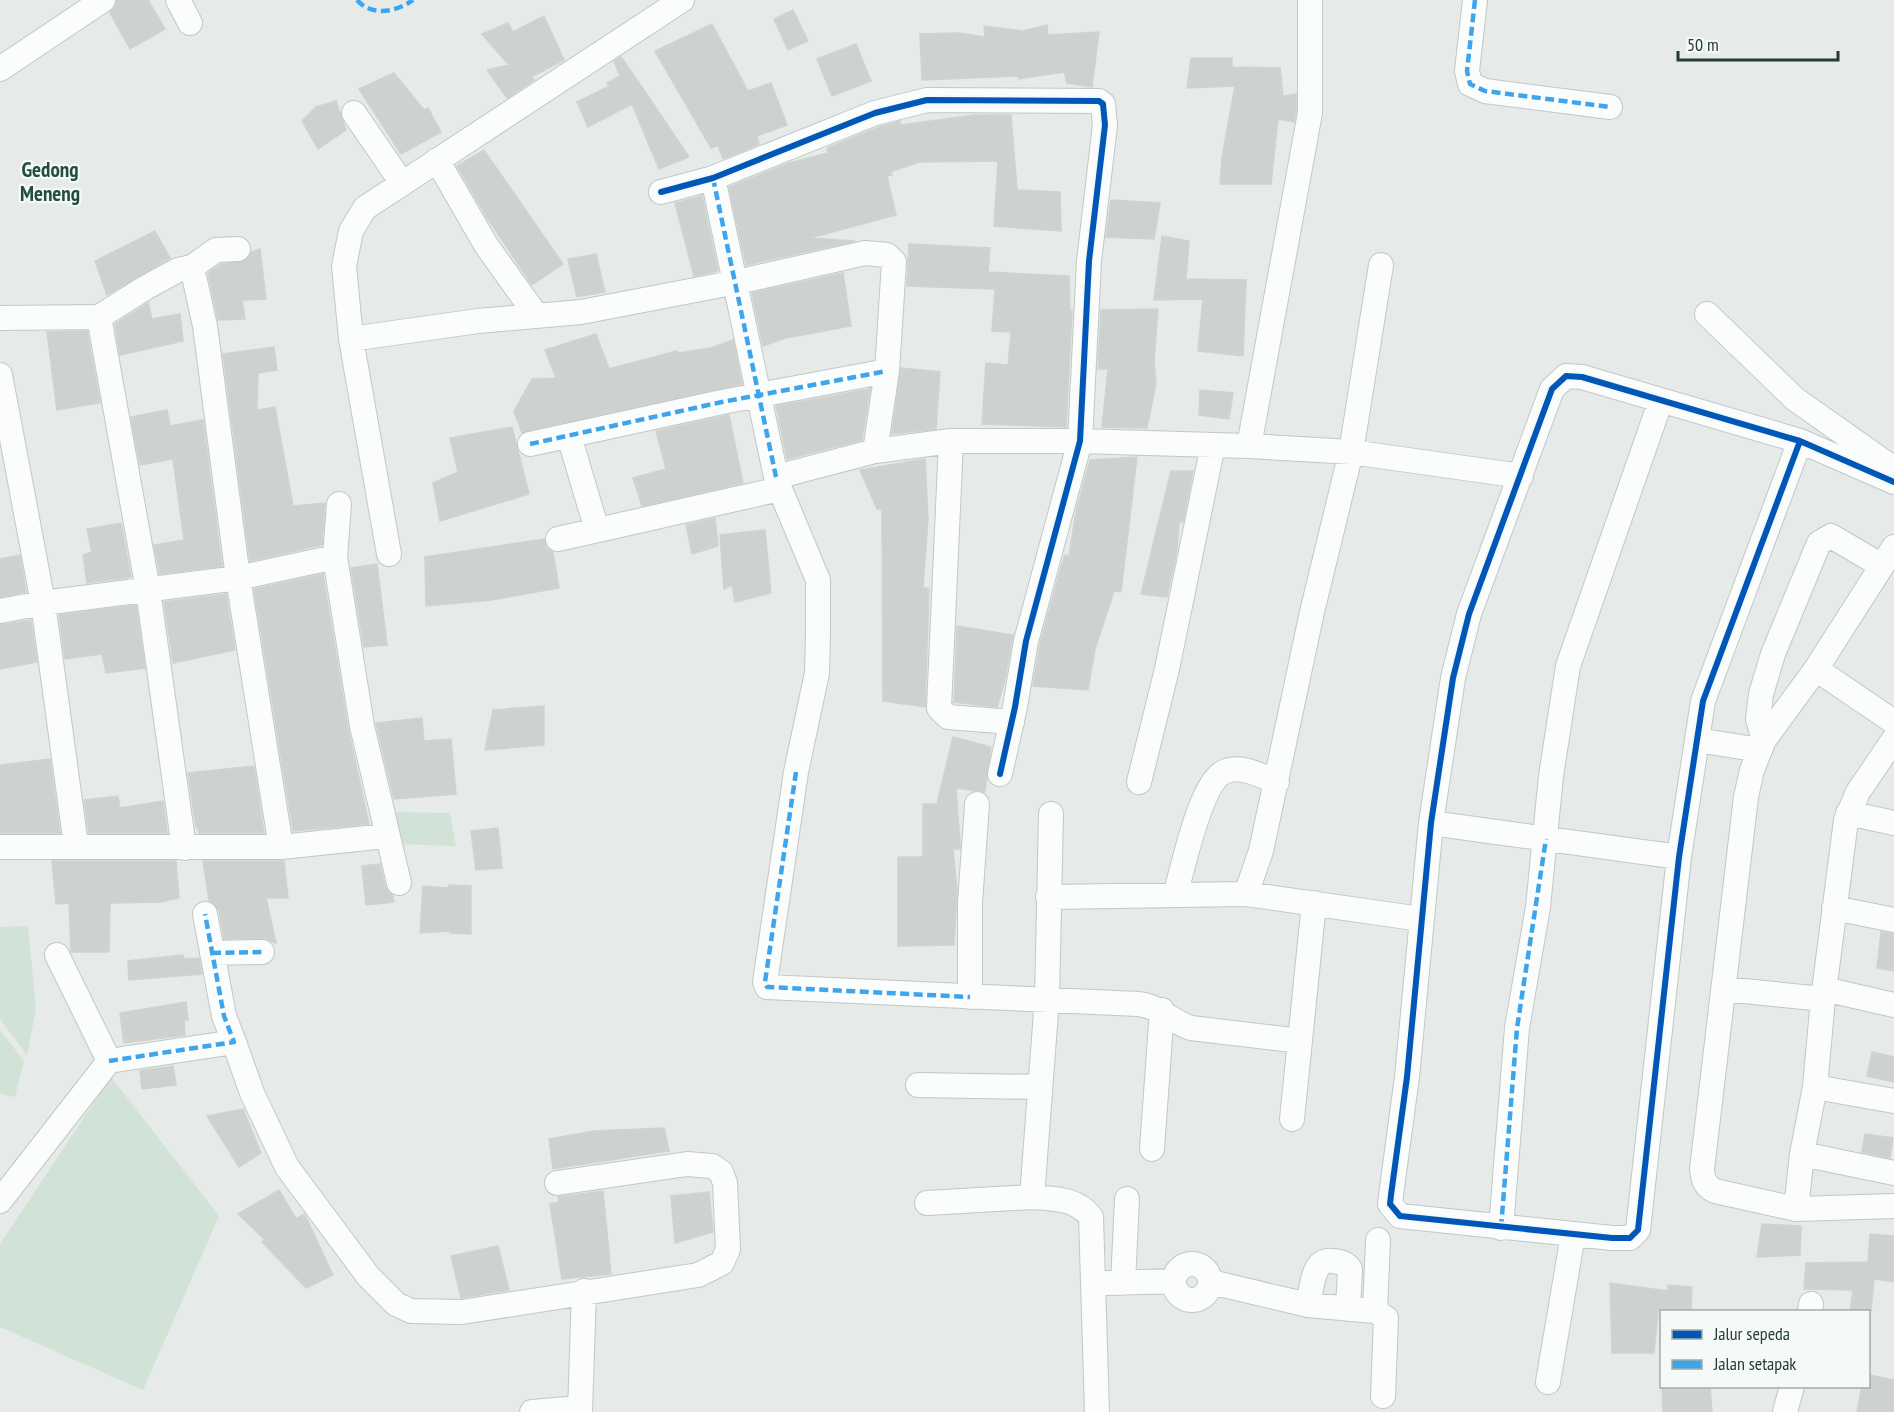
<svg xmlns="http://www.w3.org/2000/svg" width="1894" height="1412" viewBox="0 0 1894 1412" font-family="'PT Sans Narrow',sans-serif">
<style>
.green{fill:#d1e2d6}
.building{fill:#cdd2d0;stroke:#cfd3d1;stroke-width:1.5}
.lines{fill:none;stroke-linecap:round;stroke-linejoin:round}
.minor-casing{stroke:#c3c7c5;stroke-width:26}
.minor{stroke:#fbfcfc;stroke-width:24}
.quiet{stroke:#3ea4ec;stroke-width:4.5;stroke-dasharray:9 4.5;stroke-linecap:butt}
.cycleway-casing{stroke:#f5f9f7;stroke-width:10}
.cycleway{stroke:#0057b8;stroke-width:6}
.labels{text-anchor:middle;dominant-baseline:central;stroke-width:4.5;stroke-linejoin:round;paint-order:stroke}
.quarter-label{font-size:21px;font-weight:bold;fill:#234d43;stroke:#f5f9f7}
</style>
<rect width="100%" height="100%" fill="#e6eae8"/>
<!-- green -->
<path class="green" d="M391,812L450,813L456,846L392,844Z
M28,926L36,1009L27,1055L0,1019V927Z
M0,1030L24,1061L15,1097L0,1094Z
M111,1077L219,1216L143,1390L0,1327V1244Z"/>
<!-- building -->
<path class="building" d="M117,0H148L165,29L130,49L110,13Z
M793,10L808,41L788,50L774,19Z
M544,16L564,60L531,77L534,80L507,98L487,70L509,65L482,34L508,23L513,32Z
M712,24L748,91L771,83L787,125L757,136L759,144L723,159L718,145L711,148L655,51Z
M1047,25L1048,35L1099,32L1092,87L1067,83L1064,72L1019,79L1018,76L922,80L920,34L958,33L985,37L984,26L1023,31Z
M856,44L871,81L832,96L817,59Z
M621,57L646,93L689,157L659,169L632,104L588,127L577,102L609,86L607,83L620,76L614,61Z
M1191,58H1232V67L1280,68L1283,96L1296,94V112L1294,122L1278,119L1271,184H1220L1222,157L1235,86L1187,88Z
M394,73L424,110L428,108L441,132L401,154L359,89Z
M336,101L346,130L318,149L302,121L316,107Z
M975,115H1011L1017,190L1060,192L1061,231L994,226L998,161L919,162L890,172L892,175L887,176L896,215L810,238L855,241L746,265L729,187L789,163L828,153L827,148L879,127L900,121L901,125Z
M484,150L563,264L532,285L486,216L457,166Z
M702,196L718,271L694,276L675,203Z
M1111,200L1160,203L1154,239L1106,237Z
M155,231L170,258L107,295L95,261Z
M1162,236L1189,241L1186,279L1246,280L1243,356L1198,351L1203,299L1154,300Z
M909,244L990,248L988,272L1069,276L1070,310H1072L1066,427L982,424L986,363L1008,365L1011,332L992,331L995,289L907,286Z
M260,249L266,299L242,300L245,319L218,320L208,273L221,264L245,261L252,252Z
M596,254L605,292L577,297L568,259Z
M843,273L851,326L786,338L763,346L752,293Z
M148,303L152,319L180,314L183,341L120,355L115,324Z
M1158,309L1154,362L1156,383L1147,428L1102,427L1108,369H1098L1101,310Z
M87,331L100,403L57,410L47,332Z
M596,334L609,369L677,351L678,353L711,348L733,340L742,384L522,433L514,411L532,379L556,378L545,350Z
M274,347L277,370L258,373L257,410L275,407L293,506L325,503L322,545L250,561L223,354Z
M901,368L940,372L936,429L892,434Z
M870,389L862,440L787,459L776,406Z
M1200,390L1233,393L1229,419L1199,415Z
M167,410L170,426L203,420L222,566L160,574L154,545L184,540L173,459L140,465L131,417Z
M729,415L743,483L642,506L633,478L666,469L656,431Z
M512,427L529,494L440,521L433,483L458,472L450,438Z
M1137,457L1121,592L1114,591L1095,649L1088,690L1033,686L1040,644L1061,567L1065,555L1069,556L1076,512L1090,460Z
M925,459L928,519L923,587L929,589L925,707L883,701L882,509H877L860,470Z
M1171,471H1193L1183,522H1179L1177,550L1167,597L1141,594Z
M715,518L718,546L692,554L686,525Z
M121,523L131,577L87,583L83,555L92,552L87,529Z
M765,530L771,593L735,602L732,585L724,589L720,535Z
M544,539L547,548L553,552L559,588L491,600L426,606L425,557Z
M20,555L26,592L0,597V559Z
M377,564L387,645L364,647L351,568Z
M323,574L348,728L369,824L293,831L254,589Z
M226,594L235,650L173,663L164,602Z
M136,605L145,668L106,673L102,654L65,659L59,615Z
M31,620L37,662L0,669V625Z
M957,626L1013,635L1004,684L997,707L954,702Z
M544,706V745L485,750L493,710Z
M422,718L424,741L451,739L456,794L394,799L376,723Z
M953,737L991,747L985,792L956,788L960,843V849H953L957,891L954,945L898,946V857H923V804H937Z
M50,759L60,833H0V765Z
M254,766L264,833H199L198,828H196L188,773Z
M118,796L120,808L163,801L167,833H89L84,800Z
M498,828L502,868L476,870L471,831Z
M52,861H176L179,898L160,902L110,903L109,952H71L69,903L56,904Z
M203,861H284L288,898H266L276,943L262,938L224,939L219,911L209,900Z
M380,864L385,886L393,896L394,902L366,905L362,866Z
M449,885L471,886V934L450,933V931L420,933L423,886L449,888Z
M1881,932L1894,934V971L1877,968Z
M183,955L184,959L199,958L202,974L129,980L128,961Z
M186,1002L188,1020H184L185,1035L124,1043L120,1013Z
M1872,1052L1894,1057V1082L1867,1076Z
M173,1066L176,1085L142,1089L140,1071Z
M243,1109L261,1153L239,1167L207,1116Z
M664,1128L669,1151L553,1169L549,1139L594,1131Z
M1865,1134L1893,1138L1890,1158L1862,1152Z
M279,1190L296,1219L304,1214L306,1217L333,1275L306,1288L262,1242L265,1240L238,1214Z
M603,1191L611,1274L562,1279L550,1204L559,1202L558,1197Z
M709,1192L713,1232L675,1243L671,1196Z
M1762,1224L1801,1226L1800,1255L1757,1257Z
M1870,1234L1894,1236V1282L1874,1279L1871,1311H1850L1853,1290L1804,1289L1806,1263L1868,1262Z
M498,1246L509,1290L461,1298L451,1256Z
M1610,1283L1668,1291V1285L1692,1287L1691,1311H1658L1654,1353H1612Z
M1869,1375L1894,1380V1412H1857L1862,1386H1869Z
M1662,1386H1710L1712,1412H1663Z"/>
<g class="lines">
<!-- minor casing -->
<g class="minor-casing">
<path id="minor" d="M178,0L190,23
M1475,0L1467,71L1470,84L1485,91L1610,107
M0,69L103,0
M354,113L402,183
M437,160L486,245L536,315
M713,178L776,477
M661,192L713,178L875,113L927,100L1099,101L1103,104L1105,125L1089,261L1080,441L1026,641L1015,707L1000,774
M192,267L205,326L238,578L281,847
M1707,314L1795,399L1894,469
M99,317L148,590L184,848
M0,318L99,317L145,288L178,270L192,267L216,250L238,249
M351,339L478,321L581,312L737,282L865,253L887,255L894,262L887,371L875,451
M0,375L43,603L76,845
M569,436L597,530
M951,441L939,708L948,717L1012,722
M1800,441L1703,701L1679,857L1638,1230L1630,1238H1612L1400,1216L1390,1204L1391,1195L1407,1077L1431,823L1453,678L1469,614L1552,389L1566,376L1582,377L1800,441L1894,482
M530,444L722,402L887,371
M1249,446L1310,113V0
M780,489L818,580V634L817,673L796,772L765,982L767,987L1138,1004C1160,1006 1171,1022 1191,1028L1300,1041
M339,504L335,557L362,726L399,883
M558,539L780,489L776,477L875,451L951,441H1080L1249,446L1351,452L1521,476
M1894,547L1816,669L1764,740L1752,770L1746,797L1702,1169C1703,1180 1705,1186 1715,1191L1796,1209L1894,1206
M389,554L351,339L344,266L351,231L365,208L682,0
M0,611L43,603L238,578L335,557
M1816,669L1894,722
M1697,740L1760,750
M1764,740L1758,719L1761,694L1773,654L1819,543L1831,536L1882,566
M1139,782L1167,669L1213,445
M1848,813L1894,823
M1051,814L1047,999L1032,1197C1055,1199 1076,1198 1091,1217L1097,1412
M1431,823L1679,857
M0,847H281L386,836
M1246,894L1261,851L1312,612L1351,452L1381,265
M1175,895C1183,869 1200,783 1224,772C1241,764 1261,776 1277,782
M1048,897L1246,894L1421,919
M1834,908L1894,920
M212,953L262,952
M57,955L109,1061
M1724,989L1823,999
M1824,989L1894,1005
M970,997V903L977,804
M234,1042L252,1093L287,1167L368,1276L396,1304L411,1311L462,1312L698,1275L722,1263L728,1249L725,1183L721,1172L712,1166L687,1164L557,1183
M918,1085L1040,1087
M1815,1087L1894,1101
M1292,1119L1314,903
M1152,1149L1162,1010
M1802,1154L1894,1173
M0,1201L109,1061L234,1042L224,1016L205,914
M927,1203L1032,1197
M1796,1209L1802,1154L1815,1087L1823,999L1846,820L1858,792L1894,739
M1501,1228L1517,1028L1538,907L1551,776L1568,666L1661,400
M1174 1282a18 18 0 1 1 36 0a18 18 0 1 1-36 0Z
M1211,1282L1308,1305L1375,1311L1386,1318L1383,1396
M1107,1283L1174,1281
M1123,1283L1127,1199
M1308,1305C1312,1289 1312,1257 1333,1261C1341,1262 1346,1263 1350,1269L1348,1309
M1375,1311L1378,1240
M1810,1312L1811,1304
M1548,1382L1573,1235
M532,1412L580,1408
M580,1412L584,1291
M1785,1412L1792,1386"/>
</g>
<!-- minor -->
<use href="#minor" class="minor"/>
<!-- quiet -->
<path class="quiet" d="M357,0C372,17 396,12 413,0
M1475,0L1467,71L1470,84L1485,91L1610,107
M713,178L776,477
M530,444L722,402L887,371
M796,772L765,982L767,987L970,997
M212,953L262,952
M109,1061L234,1042L224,1016L205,914
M1501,1228L1517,1028L1546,839"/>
<!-- cycleway casing -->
<g class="cycleway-casing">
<path id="cycleway" d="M661,192L713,178L875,113L927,100L1099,101L1103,104L1105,125L1089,261L1080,441L1026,641L1015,707L1000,774
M1800,441L1703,701L1679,857L1638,1230L1630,1238H1612L1400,1216L1390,1204L1391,1195L1407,1077L1431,823L1453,678L1469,614L1552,389L1566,376L1582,377L1800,441L1894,482"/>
</g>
<!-- cycleway -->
<use href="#cycleway" class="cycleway"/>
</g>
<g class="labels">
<!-- quarter labels -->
<g class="quarter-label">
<text x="50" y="169">Gedong<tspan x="50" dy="24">Meneng</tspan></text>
</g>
</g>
<!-- legend -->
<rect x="1660" y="1310" width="210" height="78" fill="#f5f9f7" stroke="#a2adaa" stroke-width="1.5"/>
<rect x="1672" y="1330" width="30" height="9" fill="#0057b8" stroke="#a2adaa" stroke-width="1.5"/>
<text x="1714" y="1340" font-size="18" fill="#253c37">Jalur sepeda</text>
<rect x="1672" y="1360" width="30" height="9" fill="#3ea4ec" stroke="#a2adaa" stroke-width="1.5"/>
<text x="1714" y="1370" font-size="18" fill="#253c37">Jalan setapak</text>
<!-- scale -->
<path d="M1678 51v9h160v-9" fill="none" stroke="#253c37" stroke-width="3"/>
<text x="1687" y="51" font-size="18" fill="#253c37" stroke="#f5f9f7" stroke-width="4.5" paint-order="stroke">50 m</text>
</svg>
